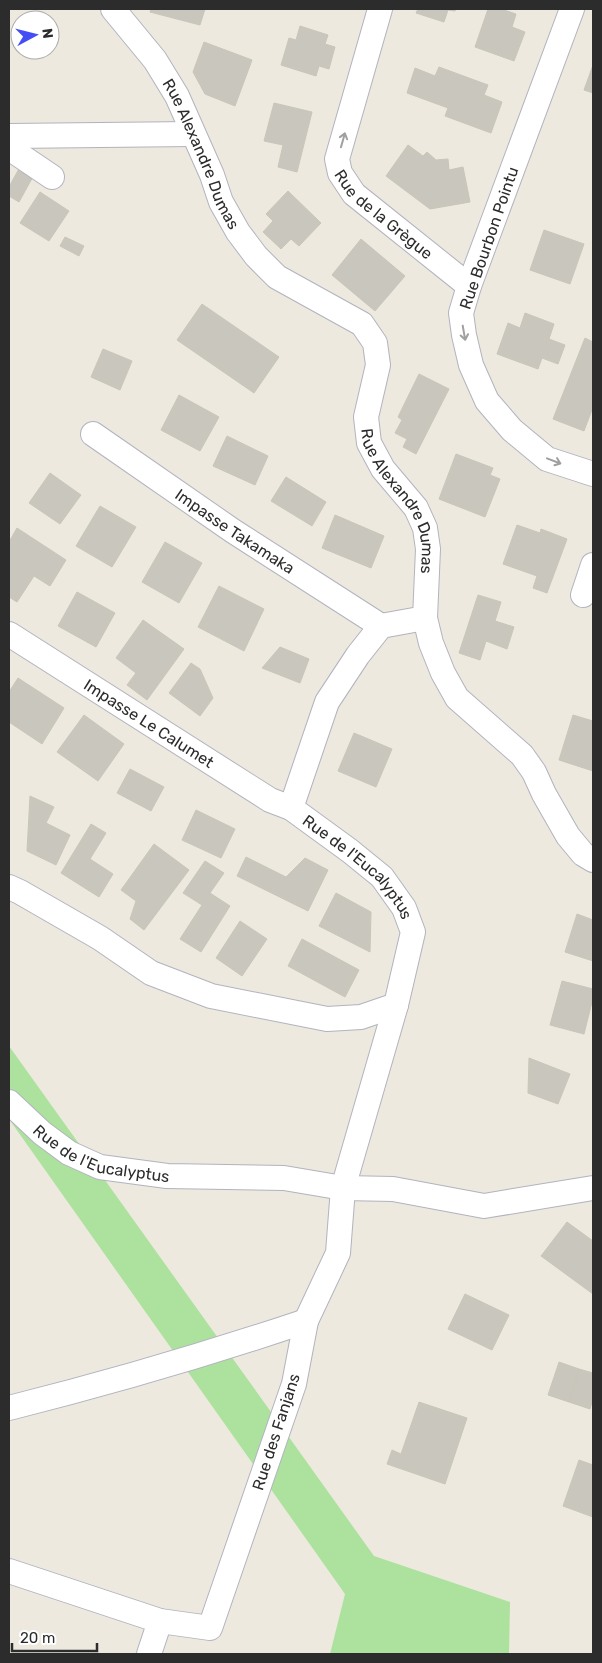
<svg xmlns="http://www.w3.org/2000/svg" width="602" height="1663" viewBox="0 0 602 1663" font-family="Rubik,sans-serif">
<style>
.green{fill:#ace29d}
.building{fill:#c9c7bd;stroke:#c9c5b8}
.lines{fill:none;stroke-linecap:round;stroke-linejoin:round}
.minor-casing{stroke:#b2b3bf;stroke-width:26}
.minor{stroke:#fff;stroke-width:24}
.oneway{stroke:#a0a0a0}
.labels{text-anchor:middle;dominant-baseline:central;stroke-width:4;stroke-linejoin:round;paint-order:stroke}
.street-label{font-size:16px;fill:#2c2c2c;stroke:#fff}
</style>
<rect width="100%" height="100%" fill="#ede9df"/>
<!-- green -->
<path class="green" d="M9,1046L374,1556L510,1602L509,1654H330L345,1594L9,1119Z"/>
<!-- building -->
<path class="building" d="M151,9H205L200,25L150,12Z
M418,9H456L455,11L448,10L444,22L416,13Z
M488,9H501L516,14L512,27L525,32L514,61L475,47Z
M300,26L328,35L325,44L335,47L329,69L319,66L316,76L281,65L289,38L296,40Z
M204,42L252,60L235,106L205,94L193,72Z
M593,65V93L584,90Z
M439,67L488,85L484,95L502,102L491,133L445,116L448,108L407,93L415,68L435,76Z
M274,103L312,112L297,172L278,167L283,145L264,141Z
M408,145L423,156L427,152L436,160L448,159L449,170L463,167L470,202L430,209L386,176Z
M21,165L35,173L19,202L9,196V187Z
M288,191L321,223L299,246L291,239L281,249L263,232L273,221L266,214Z
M40,192L69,211L49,241L20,223Z
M544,230L584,244L570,284L530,270Z
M65,237L84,246L79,256L60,246Z
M361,239L405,276L375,311L332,275Z
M202,304L279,357L254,393L177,340Z
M525,313L554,324L549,339L565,345L558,364L542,358L538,369L497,354L508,323L520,328Z
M585,338L593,342V407L584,431L553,419Z
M103,349L132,361L120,390L91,377Z
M419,374L449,389L416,454L403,447L407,439L395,433L402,420L398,417Z
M179,395L219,417L200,451L161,430Z
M227,436L268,456L255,485L213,466Z
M456,454L493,468L490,475L500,479L485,517L439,499Z
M50,473L81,495L60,524L29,503Z
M286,477L326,502L312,526L271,501Z
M100,506L136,527L112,567L76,546Z
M335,515L384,536L371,568L322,548Z
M517,525L540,533L541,529L567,539L547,593L533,588L537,576L503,564Z
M17,528L66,560L50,586L34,576L17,602L9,597V542Z
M165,542L202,563L179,603L142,582Z
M219,586L264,609L244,651L198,627Z
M77,592L115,613L96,647L58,626Z
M478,595L501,602L495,621L514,627L507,649L486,641L480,660L459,653Z
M143,620L184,649L147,700L127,685L136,673L116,658Z
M280,647L309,659L300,683L262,668Z
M191,663L200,669L213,698L200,716L169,693Z
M18,678L64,708L42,744L9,722V692Z
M84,715L124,744L98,781L57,752Z
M573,715L593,721V771L559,760Z
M354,733L392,749L376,787L338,771Z
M130,769L164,787L151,811L117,793Z
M30,796L54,807L46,823L70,835L56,865L27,851Z
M196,810L235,829L221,858L182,840Z
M91,824L106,833L90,859L113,874L99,897L61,873Z
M154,844L189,870L144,930L130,919L136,901L121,890Z
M246,857L286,877L305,858L328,870L308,911L237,876Z
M205,861L224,873L210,893L230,906L201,952L180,939L202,905L183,893Z
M336,893L371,912L370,952L319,926Z
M577,914L593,920V961L565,952Z
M240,921L267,939L242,976L216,958Z
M302,939L359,970L345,997L288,966Z
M562,981L593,989V998L584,1034L550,1025Z
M529,1058L570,1074L558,1104L528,1093Z
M567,1222L593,1241V1294L541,1256Z
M465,1294L509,1315L492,1350L448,1329Z
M559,1362L579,1369L569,1402L548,1395Z
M579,1369L593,1373V1399L590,1409L569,1402Z
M419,1402L467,1418L445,1484L387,1464L392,1450L401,1454Z
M579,1460L593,1465V1517L563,1506Z"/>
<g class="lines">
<!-- minor casing -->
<g class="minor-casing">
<g id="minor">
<path id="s1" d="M113,9L155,60L177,96L212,175L221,202L238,232L256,256L277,277L362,324L375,343L378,365L366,417L369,443L383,469L416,508L425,528L428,549L425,618L431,643L443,673L457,698L522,755L534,772L544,794L568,836L583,854L593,860"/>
<path id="s2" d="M380,9L337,159L340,173L354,194L469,286"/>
<path d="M572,9L469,286L461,313L464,335L471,365L487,401L512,430L547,459L593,474"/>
<path d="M9,136L192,134"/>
<path d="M9,148L52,177"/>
<path id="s3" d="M93,434L233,531L381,626"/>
<path d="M583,595L593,565"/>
<path id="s4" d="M9,634L270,800L291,808L350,851L382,877L404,908L413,932L396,1005L343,1188L338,1253L306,1321L294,1384L210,1628L160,1621L9,1571"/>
<path d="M291,808L327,702L358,655L381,626L425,618"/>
<path d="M9,887L20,892L100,938L151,973L211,996L327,1019L361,1017L396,1005"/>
<path id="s5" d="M9,1102L42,1133L69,1153L100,1167L167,1176L284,1178L343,1188L393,1189L484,1206L593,1188"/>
<path d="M9,1408C109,1383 208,1354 306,1321"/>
<path d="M149,1654L160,1621"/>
</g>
</g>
<!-- minor -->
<use href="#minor" class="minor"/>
</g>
<!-- one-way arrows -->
<defs><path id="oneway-shaft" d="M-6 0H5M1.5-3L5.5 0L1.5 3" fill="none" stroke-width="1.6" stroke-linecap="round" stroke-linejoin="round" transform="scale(1.25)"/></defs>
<g class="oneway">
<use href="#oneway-shaft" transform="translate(343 140) rotate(-74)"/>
<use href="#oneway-shaft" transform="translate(464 333) rotate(80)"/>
<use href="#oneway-shaft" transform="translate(554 461) rotate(21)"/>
</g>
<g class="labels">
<!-- street labels -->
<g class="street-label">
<text stroke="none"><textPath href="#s1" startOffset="171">Rue Alexandre Dumas</textPath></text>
<text stroke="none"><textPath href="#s2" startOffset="231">Rue de la Grègue</textPath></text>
<text transform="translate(489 238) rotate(-71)">Rue Bourbon Pointu</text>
<text stroke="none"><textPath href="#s1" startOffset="606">Rue Alexandre Dumas</textPath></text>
<text stroke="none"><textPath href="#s3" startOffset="172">Impasse Takamaka</textPath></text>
<text stroke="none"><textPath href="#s4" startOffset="166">Impasse Le Calumet</textPath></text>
<text stroke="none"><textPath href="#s4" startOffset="422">Rue de l'Eucalyptus</textPath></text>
<text stroke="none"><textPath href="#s5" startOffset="110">Rue de l'Eucalyptus</textPath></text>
<text transform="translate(276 1432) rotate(-72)">Rue des Fanjans</text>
</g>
</g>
<!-- border -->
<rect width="602" height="1663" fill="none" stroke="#2c2c2c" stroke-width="20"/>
<!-- north arrow -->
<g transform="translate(35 35) rotate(83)"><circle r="24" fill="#ffffff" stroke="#ababab"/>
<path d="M0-4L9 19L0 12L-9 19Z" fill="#444ef5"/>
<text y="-8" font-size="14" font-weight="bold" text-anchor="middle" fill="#2c2c2c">N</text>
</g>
<!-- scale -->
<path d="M12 1643v8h85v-8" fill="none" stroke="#2c2c2c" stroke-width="2.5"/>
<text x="20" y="1643" font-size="15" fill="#2c2c2c" stroke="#ffffff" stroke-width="4" paint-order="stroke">20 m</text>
</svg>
